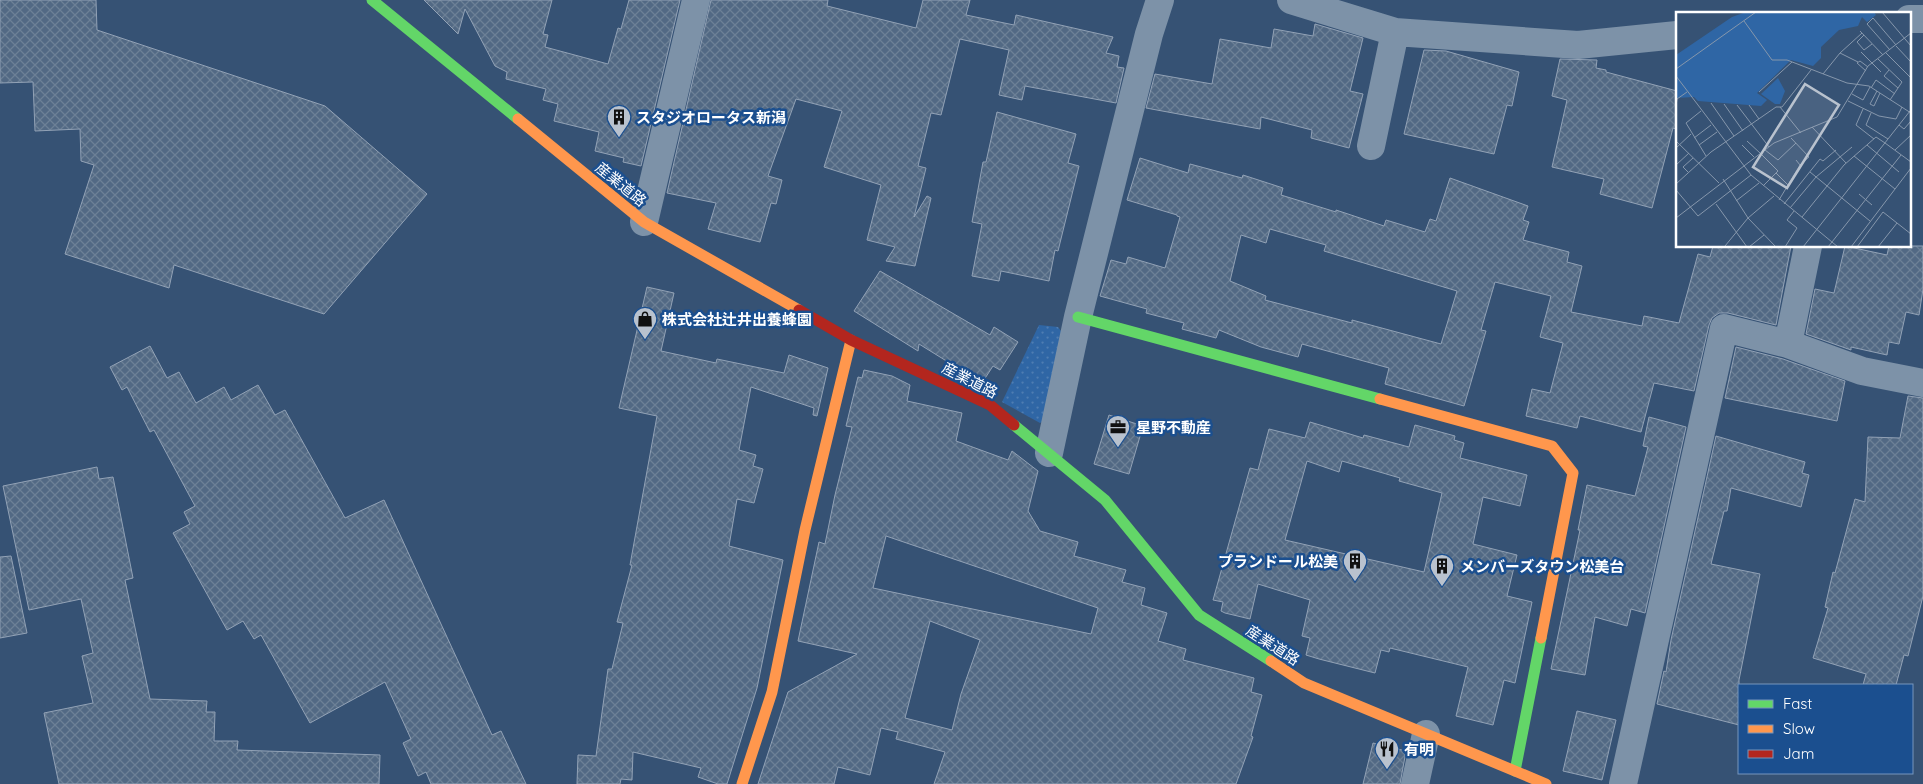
<svg xmlns="http://www.w3.org/2000/svg" width="1923" height="784" viewBox="0 0 1923 784" font-family="Quicksand,'Noto Sans JP',sans-serif">
<style>
.park{fill:url(#park-dots)}
.building{fill:url(#building-cross-hatch);stroke:#92a2b6;fill-rule:evenodd}
.lines{fill:none;stroke-linecap:round;stroke-linejoin:round}
.street{stroke:#7d92a8;stroke-width:28}
.fast{stroke:#63d668;stroke-width:11}
.slow{stroke:#ff974d;stroke-width:11}
.jam{stroke:#b3261e;stroke-width:11}
.labels{text-anchor:middle;dominant-baseline:central;stroke-width:5;stroke-linejoin:round;paint-order:stroke}
.poi-label{font-size:15px;font-weight:bold;fill:#fff;stroke:#1b4f8f;text-anchor:start}
.street-label{font-size:15px;fill:#fff;stroke:#1b4f8f}
.inset-road{fill:none;stroke:#8697ac;stroke-width:1}
.view{fill:#b9c2ce;fill-opacity:0.15;stroke:#b9c2ce;stroke-width:2.5}
.inset-edge{fill:none;stroke:#fff;stroke-width:2.5}
</style>
<defs>
<pattern id="park-dots" width="8" height="8" patternUnits="userSpaceOnUse" patternTransform="scale(1.25)"><rect width="8" height="8" fill="#2f66a5"/><path d="M2 2h.1M6 6h.1" fill="none" stroke="#4e7db2" stroke-width="1.8" stroke-linecap="round"/></pattern>
<pattern id="building-cross-hatch" width="8" height="8" patternUnits="userSpaceOnUse" patternTransform="scale(1.25)"><rect width="8" height="8" fill="#526984"/><path d="M0 0l8 8M0 8l8-8" fill="none" stroke="#6c8096"/></pattern>
</defs>
<rect width="100%" height="100%" fill="#365274"/>
<!-- park -->
<path class="park" d="M1039,325L1058,327L1067,339L1049,418L1040,423L1002,402Z"/>
<!-- building -->
<path class="building" d="M0,0H96L97,30L325,106L427,194L324,314L174,265L169,288L65,254L94,165L81,161L80,129L35,131L33,82L0,83Z
M424,0H552L543,34L548,35L545,47L608,64L618,28L621,29L629,0H680L641,166L623,162L624,158L595,151L599,132L554,121L558,104L543,100L546,89L506,79L507,72L495,66L465,9L458,34Z
M711,0H828L827,6L916,28L923,0H970L966,15L1014,25L1016,15L1113,37L1106,53L1119,56L1117,67L1124,68L1116,103L1025,86L1022,100L999,95L1009,50L960,39L941,115L931,113L918,166L926,168L914,217L927,196L931,198L915,266L886,261L895,247L867,240L881,185L824,167L842,111L796,99L768,176L782,180L776,204L771,203L760,242L708,229L716,203L667,193Z
M1315,24L1363,38L1350,91L1363,94L1349,148L1311,138L1312,130L1261,117L1260,129L1146,108L1155,74L1212,84L1220,39L1271,48L1274,29L1313,36Z
M1424,50L1446,51L1519,72L1512,106L1507,105L1494,154L1404,134Z
M1560,59L1597,60L1596,68L1606,70V72L1677,91V129L1673,128L1652,208L1600,194L1604,179L1552,167L1567,100L1552,96Z
M997,112L1076,134L1068,163L1079,166L1058,251L1055,250L1049,281L1001,271L999,281L972,276L982,224L972,222L983,162H986Z
M1140,158L1188,173L1190,164L1242,178L1243,175L1283,188L1281,195L1336,212V210L1384,226L1386,220L1425,232L1430,219L1436,221L1450,178L1528,206L1523,220L1529,222L1523,240L1569,252L1567,262L1582,266L1571,312L1642,326L1644,316L1679,323L1698,254L1710,257L1713,246H1791L1776,325L1728,313H1719L1712,318L1709,325L1694,391L1654,383L1641,432L1580,416L1577,428L1526,416L1532,389L1550,393L1563,343L1540,337L1551,296L1495,282L1481,330L1486,331L1464,406L1385,384L1389,368L1302,344L1298,357L1261,347L1219,330L1216,338L1182,329L1184,323L1146,313L1147,309L1100,296L1111,260L1126,264L1128,257L1165,268L1180,217L1177,216V215L1127,200ZM1270,229L1326,245L1324,251L1457,291L1441,344L1352,320V323L1265,300L1266,296L1230,281L1241,235L1266,243Z
M1845,246L1887,255L1889,246H1923V289L1919,315L1906,312L1899,344L1889,342L1887,355L1851,347V350L1806,334L1815,289L1834,293Z
M880,271L990,335L994,327L1018,342L1000,370L993,366L982,383L919,344L918,351L854,311Z
M647,287L674,293L661,351L716,363L717,359L784,373L789,355L828,368L817,416L813,415L814,408L751,387L739,450L756,455L753,466L763,469L754,503L737,499L729,546L783,560L757,688L727,784H718L698,777L701,768L633,752L632,780L621,779L620,784H577L578,755L596,756L608,669H612L623,623L617,622L632,565H630L657,416L619,408Z
M150,346L167,378L179,372L196,403L224,387L231,400L258,385L275,415L285,410L345,518L384,500L492,735L501,731L526,784H431L426,772L418,776L403,743L411,739L385,682L310,723L261,635L254,639L243,621L227,630L173,533L190,524L184,512L195,506L154,430L150,432L127,387L122,390L110,367Z
M1736,347L1783,359L1845,381L1837,421L1725,398Z
M864,370L892,376L910,385L907,401L962,413L956,441L1008,460L1012,451L1038,471L1028,511L1040,531L1078,542L1074,556L1126,570L1122,582L1145,588L1141,605L1167,613L1158,641L1186,649L1183,660L1254,678L1251,692L1262,695L1251,736L1253,737L1236,784H934L945,752L896,739L898,732L881,728L870,775L838,767L834,784H758L788,692L857,654L798,641L819,542L825,544L835,495L852,427L846,426L858,377L862,378ZM886,536L1098,608L1091,634L873,588ZM930,621L980,640L961,694L952,730L905,718Z
M1908,396L1923,398V596L1908,656L1904,655L1896,685H1863L1866,674L1813,658L1828,608L1825,607L1833,572L1835,573L1855,499L1865,502L1868,437L1900,438Z
M1109,415L1143,426L1129,474L1094,464Z
M1649,417L1686,427L1645,613L1631,609L1627,626L1595,617L1585,675L1551,669L1580,530H1578L1587,485L1635,496L1648,447L1643,446Z
M1310,422L1363,438L1364,435L1409,447L1415,425L1455,436L1454,440L1464,443L1460,458L1527,475L1520,506L1483,497L1473,544L1517,555L1507,596L1532,602L1515,683L1504,680L1493,725L1456,716L1468,667L1390,648L1389,652L1381,650L1375,673L1319,659L1306,655L1310,638L1302,636L1310,600L1258,584L1250,619L1225,613L1221,611L1223,602L1213,600L1250,468L1258,470L1269,429L1305,438ZM1307,461L1339,472L1342,461L1400,478L1399,481L1442,493L1424,572L1285,540Z
M1716,436L1805,462L1802,473L1809,475L1801,507L1731,488L1727,511H1724L1711,564L1760,574L1739,680V725L1657,704L1664,671L1666,672L1671,640Z
M97,467L99,479L113,477L133,578L125,580L150,699L207,701L206,712H215L214,741H238L237,750L380,755L379,784H59L44,713L93,703L82,656L93,653L81,599L29,610L3,486Z
M11,556L27,633L0,638V557Z
M1577,711L1616,720L1602,780L1563,771Z
M1373,743L1406,751L1400,784H1363Z"/>
<g class="lines">
<!-- street -->
<path class="street" d="M1291,0L1395,32L1371,146
M1909,19H1923
M1395,32L1578,45L1677,35
M644,222L696,0
M1788,344L1808,246
M1049,453L1078,317L1149,34L1160,0
M1415,784L1426,734
M1623,784L1724,328L1788,344L1862,371L1923,383"/>
<!-- fast -->
<path class="fast" d="M372,0L518,119
M1078,317L1380,399
M1014,425L1105,500L1199,615L1271,661
M1515,771L1541,638"/>
<!-- slow -->
<path class="slow" d="M518,119L644,222L799,310
M1380,399L1552,446L1573,473L1541,638
M1271,661L1304,683L1546,784
M742,784L772,692L805,530L851,340"/>
<!-- jam -->
<path class="jam" d="M799,310L851,340L990,405L1014,425"/>
</g>
<!-- icons -->
<defs>
<g id="building-pin" transform="scale(1.25)"><path d="M0 17L-7.5 6A9.5 9.5 0 1 1 7.5 6Z" fill="#b9c2ce" stroke="#1b4f8f"/><path d="M-4-6H4V6H1V3H-1V6H-4ZM-2.5-4.3h1.7v1.8h-1.7ZM.8-4.3h1.7v1.8H.8ZM-2.5-1h1.7V.8h-1.7ZM.8-1h1.7V.8H.8Z" fill="#111"/></g>
<g id="shop-pin" transform="scale(1.25)"><path d="M0 17L-7.5 6A9.5 9.5 0 1 1 7.5 6Z" fill="#b9c2ce" stroke="#1b4f8f"/><path d="M-5-2.5h2.3a2.7 3.5 0 0 1 5.4 0H5L5.5 6h-11ZM-1.5-2.5h3a1.5 2.3 0 0 0-3 0Z" fill="#111"/></g>
<g id="office-pin" transform="scale(1.25)"><path d="M0 17L-7.5 6A9.5 9.5 0 1 1 7.5 6Z" fill="#b9c2ce" stroke="#1b4f8f"/><path d="M-6-3h4V-5.5h4V-3h4V5H-6ZM-1-4.5V-3h2v-1.5ZM-6 0V1H6V0Z" fill="#111"/></g>
<g id="restaurant-pin" transform="scale(1.25)"><path d="M0 17L-7.5 6A9.5 9.5 0 1 1 7.5 6Z" fill="#b9c2ce" stroke="#1b4f8f"/><path d="M-5-6h1v4h1v-4h1v4h1v-4h1v5L-1.5 .5V6h-2V.5L-5-1ZM5-6V6H3V1.5H1.5Q1.5-4 5-6Z" fill="#111"/></g>
</defs>
<g fill-rule="evenodd">
<use href="#building-pin" x="619" y="117"/>
<use href="#shop-pin" x="645" y="319"/>
<use href="#office-pin" x="1118" y="427"/>
<use href="#building-pin" x="1355" y="561"/>
<use href="#building-pin" x="1442" y="566"/>
<use href="#restaurant-pin" x="1387" y="749"/>
</g>
<g class="labels">
<!-- poi labels -->
<g class="poi-label">
<text x="636" y="117">スタジオロータス新潟</text>
<text x="662" y="319">株式会社辻井出養蜂園</text>
<text x="1136" y="427">星野不動産</text>
<text x="1338" y="561" text-anchor="end">プランドール松美</text>
<text x="1460" y="566">メンバーズタウン松美台</text>
<text x="1404" y="749">有明</text>
</g>
<!-- street labels -->
<g class="street-label">
<text transform="translate(621 184) rotate(39)">産業道路</text>
<text transform="translate(970 380) rotate(27)">産業道路</text>
<text transform="translate(1273 645) rotate(33)">産業道路</text>
</g>
</g>
<!-- overview -->
<g transform="translate(1676 12)">
<rect width="235" height="235" fill="#365274"/>
<path d="M102,66L109,79L104,92H99L85,82Z" fill="#2f66a5"/>
<path d="M70,0H198L200,3L191,10L186,5L182,14L163,18L145,35V46L137,54L115,48L81,81L91,88L85,94L22,89L18,85L0,86V43L56,5Z" fill="#2f66a5"/>
<path class="inset-road" d="M206,0L235,34M68,9L96,48H111L171,71L193,74L235,101M184,19L207,43M188,23L181,30L188,38L196,32M220,34L235,50M214,38L191,12L197,6L220,33M185,40L205,60M164,41L186,21M210,41L235,66M202,47L226,70L214,88M0,57L80,0M213,58L208,64L222,76M190,59L181,51L184,49L192,55M147,62L164,41L182,50M0,64L75,163L162,235M195,76L200,68L219,82M201,79L194,92L198,94L204,81M83,80L116,50M176,82L187,88L194,75M172,89L203,104L220,107L226,95M35,91L58,124M48,92L67,119M61,93L93,135M73,93L83,107M0,94L1,87L11,80M104,95L125,121M187,97L180,113L198,127M25,99L10,111L30,144M195,101L190,113L212,127M223,113L228,117L235,109M136,115L170,151M18,126L35,113M115,126L133,145L124,153L120,148M0,129L43,171M71,129L84,141M209,131L235,150M23,133L41,120M66,133L78,145M191,133L223,160M0,136L15,122M89,138L102,148L120,131M219,138L235,123M84,141L102,159L87,174M178,144L219,177M0,153L13,141M12,160L7,155L17,146M134,160L194,209M100,161L112,173M47,167L72,206L100,235M0,172L35,140L100,95H106L135,58M0,178L22,204L75,163M183,182L196,193M103,188L124,153M60,189L83,171M40,192L71,235M108,192L144,147L147,149L160,138M114,196L140,165L176,135M126,205L168,153L200,125L209,131M0,206L98,131L161,105L192,54L235,21M49,234L72,206L98,184M73,235L88,223M109,235L121,216L111,208L118,199M127,235L234,99M152,235L225,143M175,235L235,156M181,235L207,200L235,222M202,235L221,211"/>
<path class="view" d="M129,72L163,93L111,176L77,155Z"/>
<rect width="235" height="235" class="inset-edge"/>
</g>
<!-- legend -->
<rect x="1738" y="684" width="175" height="90" fill="#1b4f8f" stroke="#7695bc"/>
<rect x="1748" y="700" width="25" height="8" fill="#63d668" stroke="#7695bc"/>
<text x="1783" y="709" font-size="15" fill="#ffffff">Fast</text>
<rect x="1748" y="725" width="25" height="8" fill="#ff974d" stroke="#7695bc"/>
<text x="1783" y="734" font-size="15" fill="#ffffff">Slow</text>
<rect x="1748" y="750" width="25" height="8" fill="#b3261e" stroke="#7695bc"/>
<text x="1783" y="759" font-size="15" fill="#ffffff">Jam</text>
</svg>
